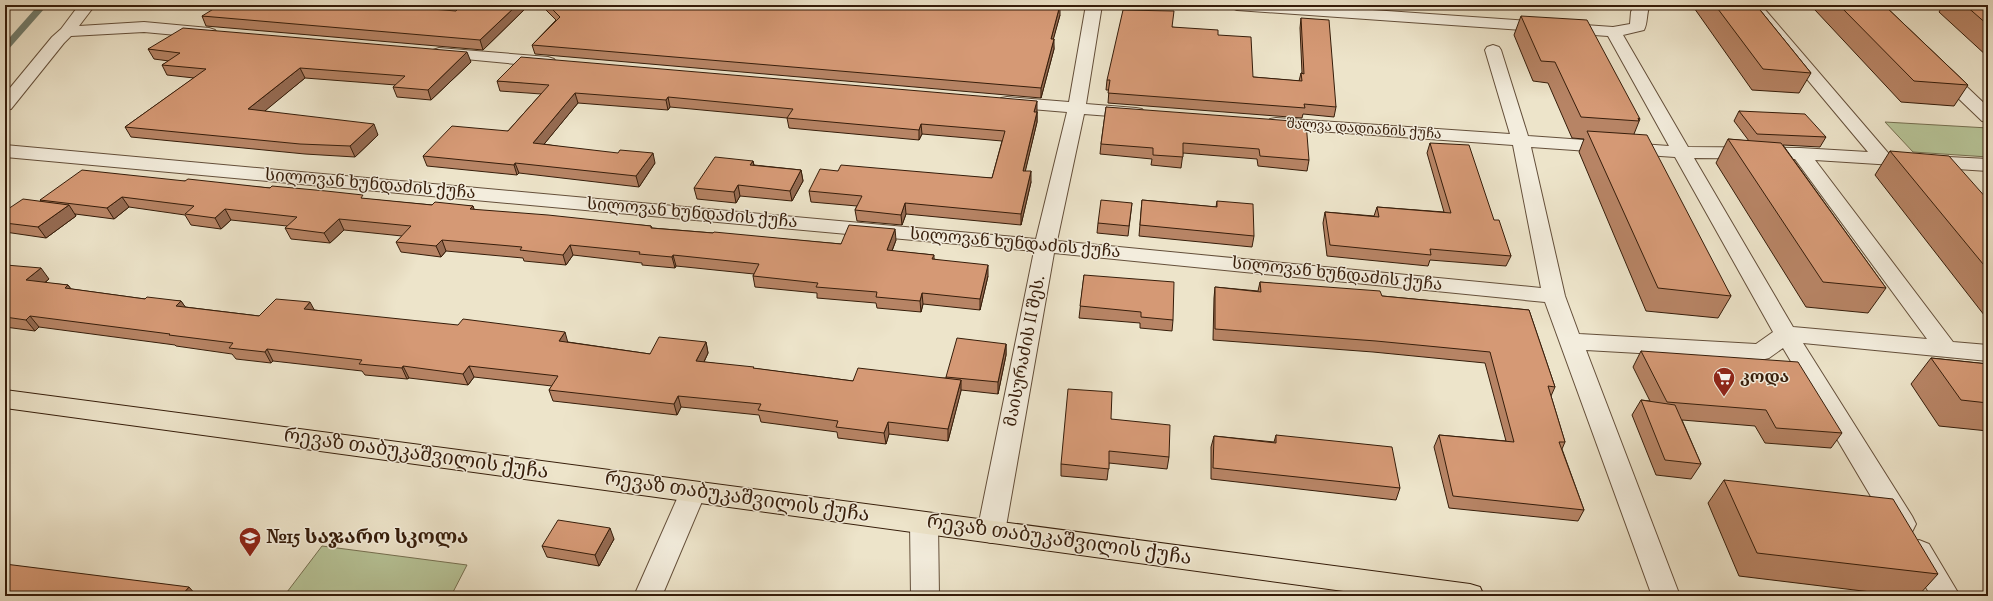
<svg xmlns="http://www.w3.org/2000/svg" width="1993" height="601" viewBox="0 0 1993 601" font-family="'Sorts Mill Goudy','Noto Serif Georgian',serif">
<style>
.green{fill:#b7c498;stroke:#767051}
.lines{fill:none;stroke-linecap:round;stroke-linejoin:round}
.stream{stroke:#717e6f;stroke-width:7}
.minor-casing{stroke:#644f3a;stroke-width:2}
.major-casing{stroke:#361d0a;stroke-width:2}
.minor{fill:#f3eddd;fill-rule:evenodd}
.major{fill:#ede4ca;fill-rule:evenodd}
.wall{fill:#b78465;stroke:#361d0a}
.shaded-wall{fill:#956b52;stroke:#361d0a}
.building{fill:#d59975;stroke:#361d0a}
.labels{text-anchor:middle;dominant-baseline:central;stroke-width:3;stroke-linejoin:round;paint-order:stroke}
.far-street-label{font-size:14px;fill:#361d0a;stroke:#f3eddd}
.street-label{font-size:17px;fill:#361d0a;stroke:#f3eddd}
.poi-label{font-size:17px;font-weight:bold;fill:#361d0a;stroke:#f3eddd;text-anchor:start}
.near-street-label{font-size:20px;fill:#361d0a;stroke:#f3eddd}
.near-poi-label{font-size:20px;font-weight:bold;fill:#361d0a;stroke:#f3eddd;text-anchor:start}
</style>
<rect width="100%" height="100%" fill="#ede4ca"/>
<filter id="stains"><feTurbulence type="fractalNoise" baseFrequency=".005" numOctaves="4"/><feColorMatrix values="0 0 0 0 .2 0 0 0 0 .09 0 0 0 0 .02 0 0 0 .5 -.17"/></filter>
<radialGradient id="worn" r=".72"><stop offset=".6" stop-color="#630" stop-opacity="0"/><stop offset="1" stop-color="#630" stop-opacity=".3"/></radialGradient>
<!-- green -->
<path class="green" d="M1885,122L1988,128V157L1913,152Z
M322,546L467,565L451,596H284Z"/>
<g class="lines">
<!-- stream -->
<path class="stream" d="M5,48L43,5"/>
<!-- minor casing -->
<g class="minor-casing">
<path id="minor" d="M76,5H92V9L79,26L144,22L209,28L215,30L217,33L215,36L209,38L144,32L71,36L64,43L11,109L5,110V94L52,37L61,29L76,9Z
M1086,5H1102L1086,104L1136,108L1142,109L1145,113L1142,117L1136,118L1084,114L1057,241L1541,288L1513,145L1276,128L1270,127L1267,123L1270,119L1276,118L1510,134L1485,50L1487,47L1493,45L1499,47L1501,50L1528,136L1669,146L1608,36L1237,10L1232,8L1229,5H1301L1613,27L1630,24L1631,12L1634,5H1650C1646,13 1648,23 1644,30L1623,35L1688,147L1800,148L1868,152L1745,5H1761L1889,154L1988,159V171L1815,160L1953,342L1988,345V361L1803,343L1912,516L1916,524L1912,532L1902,535L1892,532L1783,348L1769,358L1761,360L1586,350L1680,596H1652L1545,302L1054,253L1005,532L1001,540L991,543L981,540L977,532L1034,251L5,157V145L1036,239L1067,112L1007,107L1001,106L998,102L1001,98L1007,97L1069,102ZM1531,147L1675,157L1773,332L1756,344L1579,334L1565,296ZM1694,158L1795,159L1927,339L1793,327Z
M439,48L548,57L554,59L556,62L554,65L548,67L433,56L431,53L433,50Z
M1941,67L1947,68L1988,107V122L1982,121L1935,76L1933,72L1935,68Z
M693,482L702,485L706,492L662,596H634L680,492L684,485Z
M924,512L934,515L938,523L939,596H911L910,523L914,515Z
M1919,540L1929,544L1960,596H1931L1905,552L1909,544Z"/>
</g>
<!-- major casing -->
<g class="major-casing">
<path id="major" d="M5,390L1470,584L1480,587L1484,596H1380L5,408Z"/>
</g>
<!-- minor -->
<use href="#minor" class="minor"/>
<!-- major -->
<use href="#major" class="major"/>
</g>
<!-- wall -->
<path class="wall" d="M462,5H529L483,50L206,26L202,16L456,11Z
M541,5H999L1060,15L1053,39L1054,49L1041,98L535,54L532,45L556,20Z
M1692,5H1756L1811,73L1799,93L1752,90Z
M1818,5H1884L1968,85L1954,106L1901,102L1815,10Z
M1943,5H1988V57L1939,12Z
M1521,16L1640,119L1634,134L1731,296L1718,318L1646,311L1579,152L1584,139L1572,138L1548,83L1533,81L1514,35Z
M1301,18L1336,107L1334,117L1303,114L1302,118L1108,103L1109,90H1106L1107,80L1172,27L1218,35L1253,77L1299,81L1301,73H1302L1300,28Z
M148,49L471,62L431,100L397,97L393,87L396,85L305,78L264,111L378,135L355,157L305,154L131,137L125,127L194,78L167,75L162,65L169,61L154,59Z
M497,81L1037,111V122L1025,171L1031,182L1021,225L906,214L902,225L857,221L855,210L857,206L811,202L809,191L838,171L992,178L1002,141L922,134L919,140L789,128L787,118L670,107L668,110L578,103L544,144L655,163L639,187L519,173L517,175L427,166L423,156L508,131L541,94L500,91Z
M1106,107L1309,160L1307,171L1258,166L1257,159L1183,153L1181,168L1151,165L1152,159L1100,154L1101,144Z
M1739,111L1826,137L1820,147L1783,145L1886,288L1868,313L1806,307L1716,163L1728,139L1749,141L1734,121Z
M1430,143L1494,220L1511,256L1506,266L1430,260L1428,266L1327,256L1323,223L1325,212L1374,216L1377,207L1444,212L1427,153Z
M1890,151L1988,200V320L1875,175Z
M753,161L754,165L801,170L803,181L792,201L740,196L736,203L697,199L694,188Z
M185,181L270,188L365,199L432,205L473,206L474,210L651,226L652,228L713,233L841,244L896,240L892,251L934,255V259L988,276L980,310L923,304L921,312L877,308L876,303L817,298V293L755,287L753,276L754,274L676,266L675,268L642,265V263L573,255L566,265L524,261L523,258L446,251L441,257L401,252L396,242L402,236L344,230L330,243L291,239L285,228L287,226L231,220L221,229L191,225L185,215L129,207L114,219L75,214L76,216L46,238L5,232V211L41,201L40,200Z
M1142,200L1216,207L1217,201L1254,236L1252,247L1139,236Z
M1132,203L1128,236L1097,233L1098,223Z
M5,265L49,279L45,283L68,285L71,289L145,299L181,301L185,307L259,316L314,310L568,342L650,354L706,342L708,353L704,362L853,381L946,378V377L1006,344V355L998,394L961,390L948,441L889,434L886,444L838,438L837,432L761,422L759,415L681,407L677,415L553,401L549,390L552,386L474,377L468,385L409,378L407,379L365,375L362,371L273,361L271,363L236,359L232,354L176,346L175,345L39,327L35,331L5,327Z
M1084,275L1173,320L1172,331L1140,328V323L1079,318Z
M1260,282L1382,296L1529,310L1555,387L1551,396L1565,442L1562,449L1584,510L1578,521L1449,508L1434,447L1439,435L1506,441L1485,363L1373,352L1213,340L1214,298L1215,287L1258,291Z
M1641,351L1842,433L1831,448L1765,443L1755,426L1682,420L1701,464L1691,479L1656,475L1632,415L1641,400L1650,401L1633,367Z
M1931,358L1988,364V431L1939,426L1911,384Z
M1111,419L1169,457L1167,469L1109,463L1107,480L1061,476V464Z
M1276,435L1400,488L1396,500L1211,479V447L1214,436L1274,442Z
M1724,480L1938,574L1918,596H1904L1739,576L1708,503Z
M614,539L599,566L547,557L542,546Z"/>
<!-- shaded-wall -->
<path class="shaded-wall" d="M517,5H529L483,50L480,40Z
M1060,5V15L1051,48V39Z
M1054,39V49L1041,98V88Z
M467,52L471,62L431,100L428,90Z
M300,68L305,78L254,120L248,109Z
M575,93L578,103L536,154L533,143Z
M668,97L670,107L668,110L666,100Z
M1037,101V111L1034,122V112Z
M1037,112V122L1023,181V171Z
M374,124L378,135L355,157L350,146Z
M921,124L922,134L919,140V130Z
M653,153L655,163L639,187L636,176Z
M753,161L755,171L750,165Z
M515,163L519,173L517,175L514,165Z
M801,170L803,181L792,201L790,191Z
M1031,171V182L1021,225V214Z
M738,185L740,196L736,203L734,192Z
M122,197L129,207L114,219L107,208Z
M905,203L906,214L902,225L901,215Z
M69,205L76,216L46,238L38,227Z
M473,206L477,217L470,209Z
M225,209L231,220L221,229L215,218Z
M339,219L344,230L330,243L324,233Z
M895,229L896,240L888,261L887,250Z
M442,240L446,251L441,257L436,246Z
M570,245L573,255L566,265L563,255Z
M673,255L676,266L675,268L672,257Z
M988,265V276L980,310V299Z
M41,268L49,279L34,291L26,280Z
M68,285L76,296L65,288Z
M922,293L923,304L921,312L920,301Z
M181,301L189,312L176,306Z
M310,302L316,313L304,309Z
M30,316L39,327L35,331L26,320Z
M565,332L568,343L559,341Z
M706,342L708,353L699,372L696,361Z
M1006,344V355L998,394V382Z
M267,349L273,361L271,363L265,352Z
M403,366L409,378L407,379L402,368Z
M469,366L474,377L468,385L463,374Z
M961,380V391L948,441V429Z
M678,396L681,407L677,415L674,404Z
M888,422L889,434L886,444L884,433Z
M610,528L614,539L599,566L595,555Z
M189,587L197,596H181Z"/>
<!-- building -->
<path class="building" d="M220,5H383L456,11L462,5H517L480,40L202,16Z
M548,5H999L1007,6V5H1060L1051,39H1054L1041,88L532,45L560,17Z
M1715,5H1756L1811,73L1763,69Z
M1839,5H1884L1968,85L1914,81Z
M1965,5H1988V25Z
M1123,10L1174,11L1172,27L1218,30V35L1251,37L1253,77L1302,81L1301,73L1304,74L1301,18L1329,20L1336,107L1304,104L1305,108L1108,93L1110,80H1107Z
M1521,16L1587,20L1640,119L1638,118L1639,121L1581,117L1555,62L1541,61Z
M183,28L467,52L428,90L393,87L405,76L300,68L248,109L374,124L350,146L300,144L125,127L206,69L162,65L180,53L148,49Z
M521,57L1037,101L1034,112H1037L1023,171H1031L1021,214L905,203L901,215L855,210L862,196L809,191L820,169L838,171L841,165L992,178L1005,131L921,124L919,130L787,118L793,109L668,97L666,100L575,93L533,143L618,153L620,150L653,153L636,176L515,163L514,165L423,156L452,126L508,131L549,85L497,81Z
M1106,107L1306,122L1309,160L1260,156L1259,149L1183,143V157L1153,155V148L1101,144Z
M1739,111L1805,114L1826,137L1757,134Z
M1587,131L1647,135L1731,296L1658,288Z
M1728,139L1781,143L1886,288L1823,282Z
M1430,143L1469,145L1494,220H1499L1511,256L1430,249L1431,255L1330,245L1325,212L1379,217L1377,207L1451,213Z
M1890,151L1949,156L1988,200V270Z
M715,157L753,161L750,165L801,170L790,191L738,185L734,192L694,188Z
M82,170L185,181L188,179L270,188L272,186L326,191L363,195L361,198L432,205L435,202L473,206L470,209L548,215L651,226V228L713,233L714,232L841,244L849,225L895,229L887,250L934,255L932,259L988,265L980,299L922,293L920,301L876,297L877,292L816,287L818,283L753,276L759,264L673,255L672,257L639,254L640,252L570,245L563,255L520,250L522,247L442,240L436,246L396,242L411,226L339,219L324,233L285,228L297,217L225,209L215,218L185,214L194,206L122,197L107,208L40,200Z
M23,199L69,205L38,227L5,223V211Z
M1101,200L1132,203L1129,226L1098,223Z
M1142,200L1217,207V201L1253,204L1254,236L1140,225Z
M5,265H6L41,268L26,280L68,285L65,288L145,299L147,297L181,301L176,306L259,316L276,299L310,302L304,309L458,325L463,319L565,332L559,341L650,354L659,337L706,342L696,361L754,367L753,368L853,381L858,368L961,380L948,429L888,422L884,433L836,427L838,421L758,410L761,404L678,396L674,404L549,390L558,376L469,366L463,374L403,366L402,368L359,364L362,360L267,349L265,352L229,348L233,343L169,335L170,334L30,316L26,320L5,317Z
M1084,275L1174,282L1173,320L1141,317V312L1080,306Z
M1260,282L1380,291L1382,296L1529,310L1555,387L1548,386L1565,442H1559L1584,510L1453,496L1439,435L1514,442L1490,352L1376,341L1215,329V287L1261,292Z
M957,338L1006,344L998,382L946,377Z
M1641,351L1798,362L1842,433L1776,428L1766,410L1667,402Z
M1931,358L1988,364V403L1961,400Z
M1068,389L1112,392L1111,419L1170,425L1169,457L1109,451V469L1061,464Z
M1641,400L1675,405L1701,464L1665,460Z
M1276,435L1392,447L1400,488L1213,468L1214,436L1276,443Z
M1724,480L1893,499L1938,574L1757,553Z
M558,520L610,528L595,555L542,546Z
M5,564L189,587L181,596H5Z"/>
<!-- icons -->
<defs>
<g id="supermarket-pin" transform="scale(1.15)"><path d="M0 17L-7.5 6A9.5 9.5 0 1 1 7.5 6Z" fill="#8f2418" stroke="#f3eddd"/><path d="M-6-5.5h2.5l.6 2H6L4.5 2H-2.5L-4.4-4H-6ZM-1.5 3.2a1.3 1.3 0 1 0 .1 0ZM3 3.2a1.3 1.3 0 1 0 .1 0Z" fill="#fff"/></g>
<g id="school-pin" transform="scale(1.15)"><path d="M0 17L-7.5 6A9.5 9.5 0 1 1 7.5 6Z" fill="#8f2418" stroke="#f3eddd"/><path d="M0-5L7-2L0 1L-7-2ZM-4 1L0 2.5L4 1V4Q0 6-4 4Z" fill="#fff"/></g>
</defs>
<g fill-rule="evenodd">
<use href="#supermarket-pin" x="1724" y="378"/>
<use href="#school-pin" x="250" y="538"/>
</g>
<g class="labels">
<!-- far-street labels -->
<g class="far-street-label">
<text transform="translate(1364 130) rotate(4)">შალვა დადიანის ქუჩა</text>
</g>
<!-- street labels -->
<g class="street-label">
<text transform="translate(370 185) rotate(5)">სილოვან ხუნდაძის ქუჩა</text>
<text transform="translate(692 214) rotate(5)">სილოვან ხუნდაძის ქუჩა</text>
<text transform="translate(1015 244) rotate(5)">სილოვან ხუნდაძის ქუჩა</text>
<text transform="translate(1337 275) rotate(6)">სილოვან ხუნდაძის ქუჩა</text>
<text transform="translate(1026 351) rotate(-79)">მაისურაძის II შეს.</text>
</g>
<!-- poi labels -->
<g class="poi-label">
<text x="1740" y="378">კოდა</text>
</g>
<!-- near-street labels -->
<g class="near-street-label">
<text transform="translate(416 455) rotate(8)">რევაზ თაბუკაშვილის ქუჩა</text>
<text transform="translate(737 498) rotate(8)">რევაზ თაბუკაშვილის ქუჩა</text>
<text transform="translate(1059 541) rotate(8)">რევაზ თაბუკაშვილის ქუჩა</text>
</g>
<!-- near-poi labels -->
<g class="near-poi-label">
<text x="266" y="538">№15 საჯარო სკოლა</text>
</g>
</g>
<!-- margin -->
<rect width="1993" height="601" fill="none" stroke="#ede4ca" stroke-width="20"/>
<rect x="6" y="6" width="1981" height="589" fill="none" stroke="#361d0a" stroke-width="2"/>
<rect x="10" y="10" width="1973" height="581" fill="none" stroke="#361d0a"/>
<rect width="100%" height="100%" filter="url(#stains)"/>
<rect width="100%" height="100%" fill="url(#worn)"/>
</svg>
